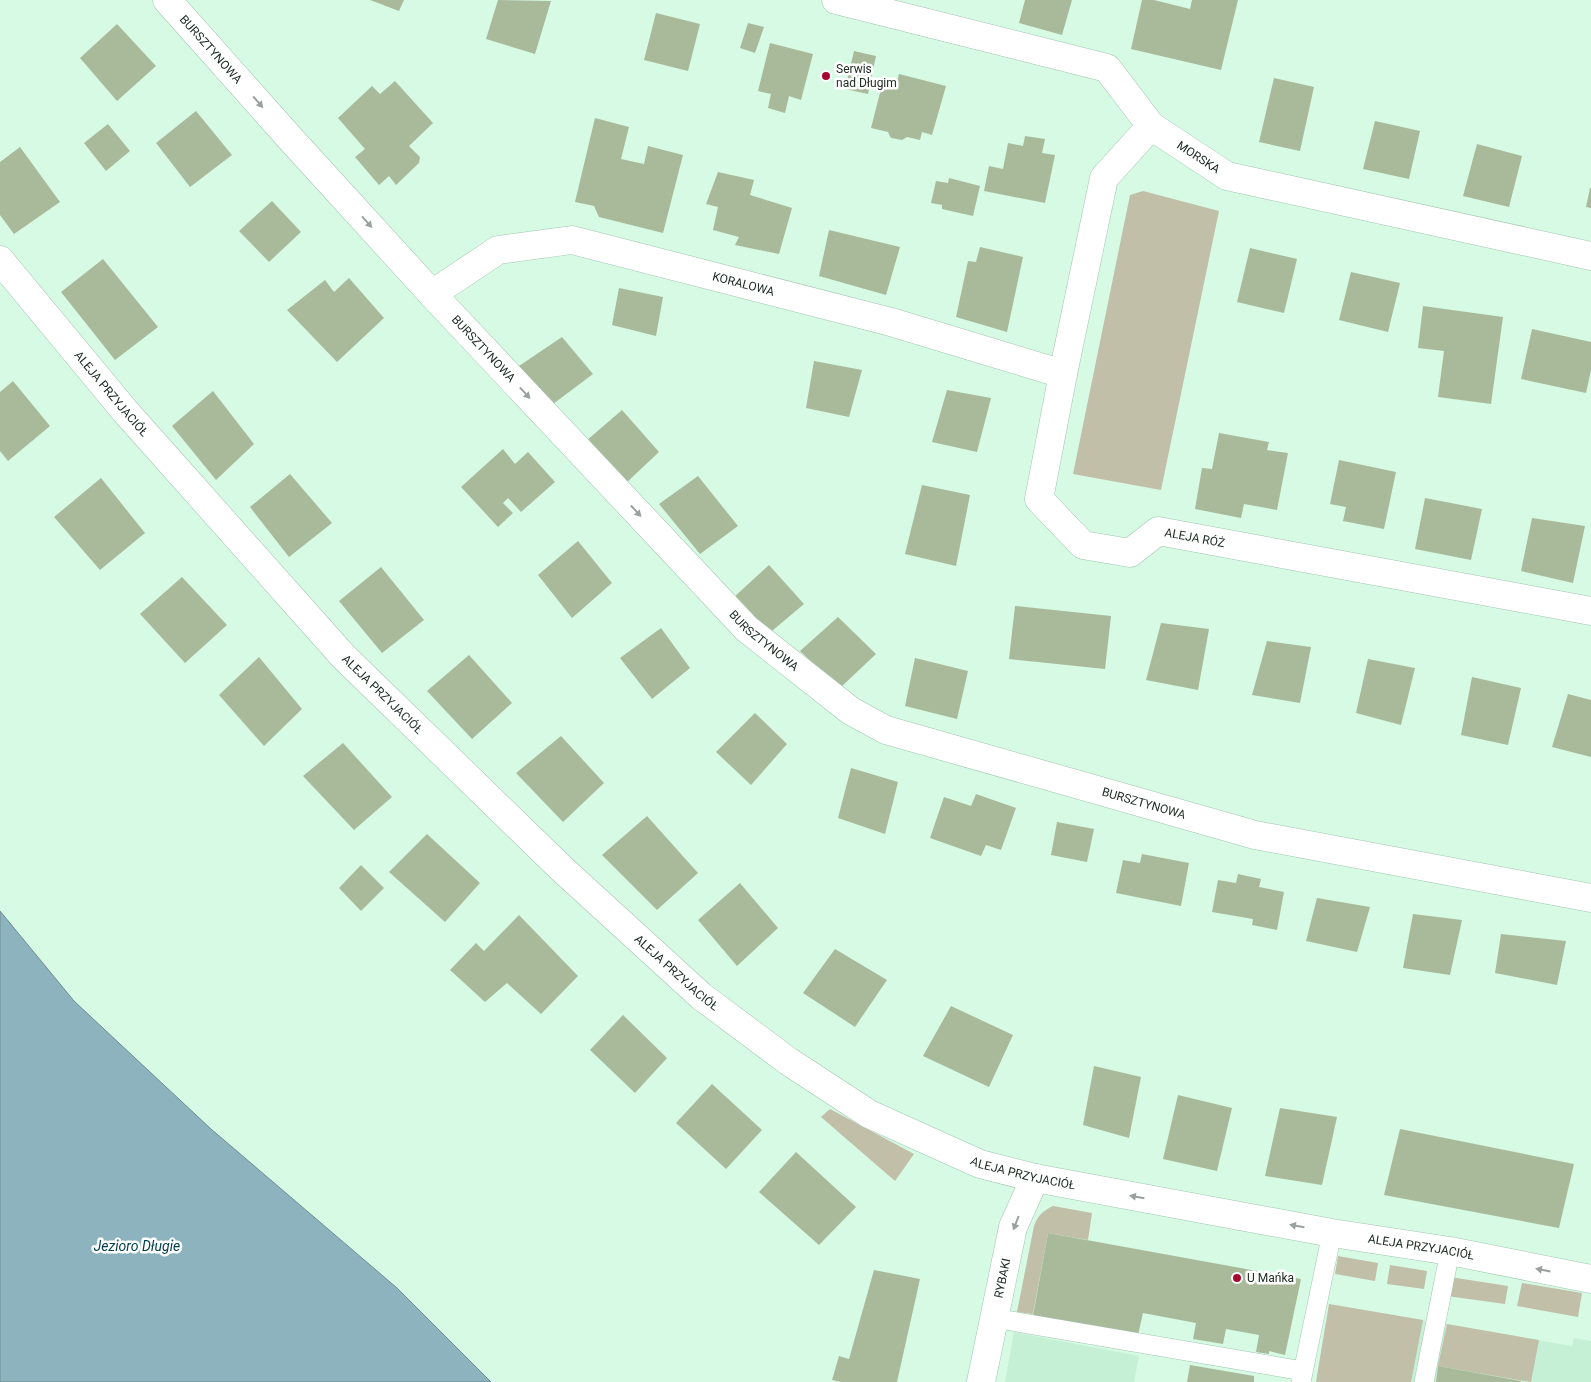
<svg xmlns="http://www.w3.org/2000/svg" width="1591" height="1382" viewBox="0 0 1591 1382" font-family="Roboto,sans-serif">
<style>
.built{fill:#c5f0d6}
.green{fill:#c1bfa8}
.water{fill:#8db4be;stroke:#6c8c90}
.building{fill:#a9ba9b}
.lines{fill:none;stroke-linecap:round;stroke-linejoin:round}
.lane-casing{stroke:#a2c5b0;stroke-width:20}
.street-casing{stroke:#a2c5b0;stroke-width:29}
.lane{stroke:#fff;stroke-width:19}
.street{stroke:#fff;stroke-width:28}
.oneway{fill:#9ba19d}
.poi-dot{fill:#a50930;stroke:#fff;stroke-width:2}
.labels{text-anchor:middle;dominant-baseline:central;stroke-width:5;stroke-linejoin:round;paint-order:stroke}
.street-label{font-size:12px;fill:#202e26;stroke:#fff}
.poi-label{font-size:12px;fill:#202e26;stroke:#fff;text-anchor:start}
.water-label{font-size:14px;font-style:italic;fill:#03404c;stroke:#fff}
</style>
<rect width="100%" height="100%" fill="#d6fae4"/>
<!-- built -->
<path class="built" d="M1329,1304L1572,1346L1574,1338L1591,1341V1382H1316Z
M1014,1332L1139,1356L1134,1382H1005Z"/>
<!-- green -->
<path class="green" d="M1143,191L1219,211L1161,490L1073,474L1130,195Z
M830,1109L914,1154L895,1181L821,1117Z
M1053,1206L1092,1213L1088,1240L1048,1233L1033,1314L1017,1312L1034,1226C1038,1215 1043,1211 1053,1206Z
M1338,1256L1378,1263L1375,1281L1335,1274Z
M1390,1265L1427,1271L1424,1289L1387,1284Z
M1450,1277L1508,1286L1505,1304L1447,1296Z
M1522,1283L1582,1293L1578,1317L1517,1306Z
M1329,1304L1423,1320L1411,1382H1316Z
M1447,1324L1539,1340L1531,1382L1438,1366Z"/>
<!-- water -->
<path class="water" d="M0,911L74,1001L211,1129L397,1288L491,1382H0Z"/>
<!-- building -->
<path class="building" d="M370,0H404L399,11Z
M498,0L551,1L535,54L486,39Z
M1025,0H1072L1062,35L1019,23Z
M1142,0H1154L1190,9L1192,0H1238L1221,70L1131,49Z
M656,13L700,24L688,71L644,60Z
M748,23L764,27L755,53L740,48Z
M117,24L156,66L117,101L80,58Z
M770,43L813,54L801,100L789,96L785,113L768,108L771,94L758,91Z
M854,51L876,56L868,94L845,89Z
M899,74L946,86L932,135L922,132L920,140L907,137L902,140L891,138L888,132L871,128L882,85L895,89Z
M1274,78L1314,87L1300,151L1259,142Z
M395,81L433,123L409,146L420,157L419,163L396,185L389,176L379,185L355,157L365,149L338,118L372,86L380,94Z
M196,111L232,155L190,187L156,143Z
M595,118L629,127L621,159L644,164L648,146L683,155L663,233L599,217L594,206L575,202Z
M1375,121L1420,131L1409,179L1363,169Z
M108,124L130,151L106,171L84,143Z
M1025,136L1045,139L1042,153L1055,155L1045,203L984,191L989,166L1003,169L1008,143L1023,146Z
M1477,144L1522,156L1509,207L1463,196Z
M20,147L60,202L14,234L0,215V162Z
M718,172L754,180L750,195L792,208L779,254L735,245L739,237L713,230L718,207L706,204Z
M949,178L980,186L973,216L942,209V205L931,203L936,181L948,183Z
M1590,188H1591V208L1586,207Z
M272,201L301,232L269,262L239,231Z
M829,230L900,247L886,295L819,276Z
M980,247L1023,257L1007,332L956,317L968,261L976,262Z
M1250,248L1297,259L1284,313L1237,302Z
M103,259L158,327L115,360L61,292Z
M1351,272L1400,283L1388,332L1339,320Z
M349,278L384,318L337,362L287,310L325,280L334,292Z
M619,288L663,297L656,336L612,325Z
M1423,306L1503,317L1491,404L1438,397L1444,351L1418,348Z
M1532,329L1591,342V370L1586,393L1521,379Z
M562,337L593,374L549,407L519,366Z
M814,361L862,370L849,417L806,408Z
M13,381L50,426L8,461L0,451V392Z
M947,390L991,398L977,452L932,442Z
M213,391L254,444L216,480L172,426Z
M622,410L659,452L625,484L586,441Z
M1219,433L1269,442L1267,450L1288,453L1277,510L1244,504L1241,518L1195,509L1202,468L1212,469Z
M503,449L515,464L528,452L555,482L521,512L508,498L503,503L513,513L498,527L461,487Z
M1339,460L1396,472L1384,529L1343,521L1346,507L1330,504Z
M290,474L332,523L289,557L250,507Z
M698,476L738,526L700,554L659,504Z
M101,478L145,533L100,570L54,517Z
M922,485L970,495L956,566L905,554Z
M1425,498L1482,509L1471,560L1415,549Z
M1532,518L1585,526L1573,583L1521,571Z
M578,541L612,583L572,618L538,575Z
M769,565L804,604L766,636L732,599Z
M381,567L424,620L382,653L339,601Z
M182,577L227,625L185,663L140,614Z
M1015,606L1111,616L1105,669L1009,659Z
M838,617L876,654L840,688L800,651Z
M1161,623L1209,629L1198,690L1146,680Z
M661,628L690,668L652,699L620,658Z
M1267,641L1311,647L1300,703L1252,695Z
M469,655L512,703L472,739L427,691Z
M259,657L302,709L264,746L219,695Z
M915,658L968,671L957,719L905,706Z
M1368,659L1415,668L1401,725L1356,713Z
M1472,677L1521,688L1508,745L1461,735Z
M1568,694L1591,700V757L1552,747Z
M755,713L787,744L751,785L716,752Z
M561,736L604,783L563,822L516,773Z
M343,743L392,797L354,830L303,776Z
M851,768L898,782L885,834L838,818Z
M976,794L1016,808L1001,850L986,845L981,856L930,838L944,797L971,806Z
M647,816L698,873L657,910L602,855Z
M1057,822L1094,829L1087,862L1051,855Z
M427,834L480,883L445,922L389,872Z
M1142,854L1189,863L1181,906L1116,893L1123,860L1140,863Z
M361,865L384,888L361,911L339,888Z
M1238,874L1261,879L1259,887L1284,892L1277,930L1252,925L1253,919L1212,912L1218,880L1236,883Z
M740,883L778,928L737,966L698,920Z
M1317,898L1370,907L1357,952L1306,941Z
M1413,914L1462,920L1450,975L1403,968Z
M519,915L578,976L541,1014L507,983L485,1002L450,970L476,943L484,951Z
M1501,934L1566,941L1557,985L1495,973Z
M835,949L887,980L855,1027L803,993Z
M951,1006L1013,1035L989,1087L923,1056Z
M623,1015L667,1058L635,1093L590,1050Z
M1094,1066L1141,1077L1129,1138L1083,1125Z
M712,1084L762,1130L726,1169L676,1123Z
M1178,1095L1232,1108L1217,1171L1163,1159Z
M1280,1108L1337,1117L1322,1185L1265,1176Z
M1400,1129L1574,1164L1559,1228L1384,1195Z
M796,1152L856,1207L819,1245L759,1192Z
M1048,1233L1301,1279L1285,1355L1269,1351V1354L1256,1352L1259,1335L1226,1329L1223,1344L1193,1339L1196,1323L1143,1313L1138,1335L1033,1316Z
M874,1270L920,1279L897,1382H841L832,1380L839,1356L849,1359Z
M1190,1365L1254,1376V1382H1187Z
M1438,1366L1521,1381V1382H1436Z"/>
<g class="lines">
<!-- lane casing -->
<g class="lane-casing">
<path id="lane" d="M994,1318L1303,1371
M1301,1382L1332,1233
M1424,1382L1450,1251"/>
</g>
<!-- street casing -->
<g class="street-casing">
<g id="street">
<path id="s1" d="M167,0L288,136L432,294L747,629L851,711L886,730L1255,835L1591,898"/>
<path id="s2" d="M836,0L1107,68L1151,126L1227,176L1591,256"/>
<path id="s3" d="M1151,126L1104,178L1063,374L1039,499L1083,545L1130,553L1158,531L1591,611"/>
<path id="s4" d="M0,260L125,411L343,656L562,869L701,996L788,1061L869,1114L980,1164L1035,1178L1332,1233L1450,1251L1591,1279"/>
<path id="s5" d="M432,294L498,250L572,240L891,322L1063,374"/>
<path id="s6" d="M981,1382L1013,1227L1035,1178"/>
</g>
</g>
<!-- lane -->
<use href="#lane" class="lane"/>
<!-- street -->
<use href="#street" class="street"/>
</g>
<!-- one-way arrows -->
<defs><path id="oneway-solid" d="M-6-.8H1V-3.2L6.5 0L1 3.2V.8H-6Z" transform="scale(1.25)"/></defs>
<g class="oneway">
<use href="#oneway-solid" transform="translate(258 102) rotate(49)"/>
<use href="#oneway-solid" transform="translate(367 222) rotate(48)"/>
<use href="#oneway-solid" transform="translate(525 393) rotate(47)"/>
<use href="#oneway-solid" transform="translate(636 511) rotate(47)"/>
<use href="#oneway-solid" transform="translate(1137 1197) rotate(-170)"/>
<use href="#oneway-solid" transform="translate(1016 1223) rotate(111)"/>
<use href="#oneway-solid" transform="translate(1297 1226) rotate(-170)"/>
<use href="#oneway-solid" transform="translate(1543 1270) rotate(-169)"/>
</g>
<!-- markers -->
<g class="poi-dot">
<circle cx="826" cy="76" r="5"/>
<circle cx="1237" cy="1278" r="5"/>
</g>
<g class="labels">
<!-- street labels -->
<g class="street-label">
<text stroke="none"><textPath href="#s1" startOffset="66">BURSZTYNOWA</textPath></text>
<text stroke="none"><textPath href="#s2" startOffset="409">MORSKA</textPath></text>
<text stroke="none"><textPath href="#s5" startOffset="331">KORALOWA</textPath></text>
<text stroke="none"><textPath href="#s1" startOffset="471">BURSZTYNOWA</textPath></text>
<text stroke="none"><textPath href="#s4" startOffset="174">ALEJA PRZYJACIÓŁ</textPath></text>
<text stroke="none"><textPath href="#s3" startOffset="582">ALEJA RÓŻ</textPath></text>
<text stroke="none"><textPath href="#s1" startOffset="876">BURSZTYNOWA</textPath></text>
<text stroke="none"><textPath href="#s4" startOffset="579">ALEJA PRZYJACIÓŁ</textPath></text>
<text stroke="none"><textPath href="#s1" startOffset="1296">BURSZTYNOWA</textPath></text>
<text stroke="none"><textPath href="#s4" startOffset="984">ALEJA PRZYJACIÓŁ</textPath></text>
<text stroke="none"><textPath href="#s4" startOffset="1389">ALEJA PRZYJACIÓŁ</textPath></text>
<text stroke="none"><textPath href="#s4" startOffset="1794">ALEJA PRZYJACIÓŁ</textPath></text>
<text stroke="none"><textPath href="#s6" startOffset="106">RYBAKI</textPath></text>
</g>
<!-- poi labels -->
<g class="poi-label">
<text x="836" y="69">Serwis<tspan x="836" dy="14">nad Długim</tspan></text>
<text x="1247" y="1278">U Mańka</text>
</g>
<!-- water labels -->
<g class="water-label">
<text x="137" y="1246">Jezioro Długie</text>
</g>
</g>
</svg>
